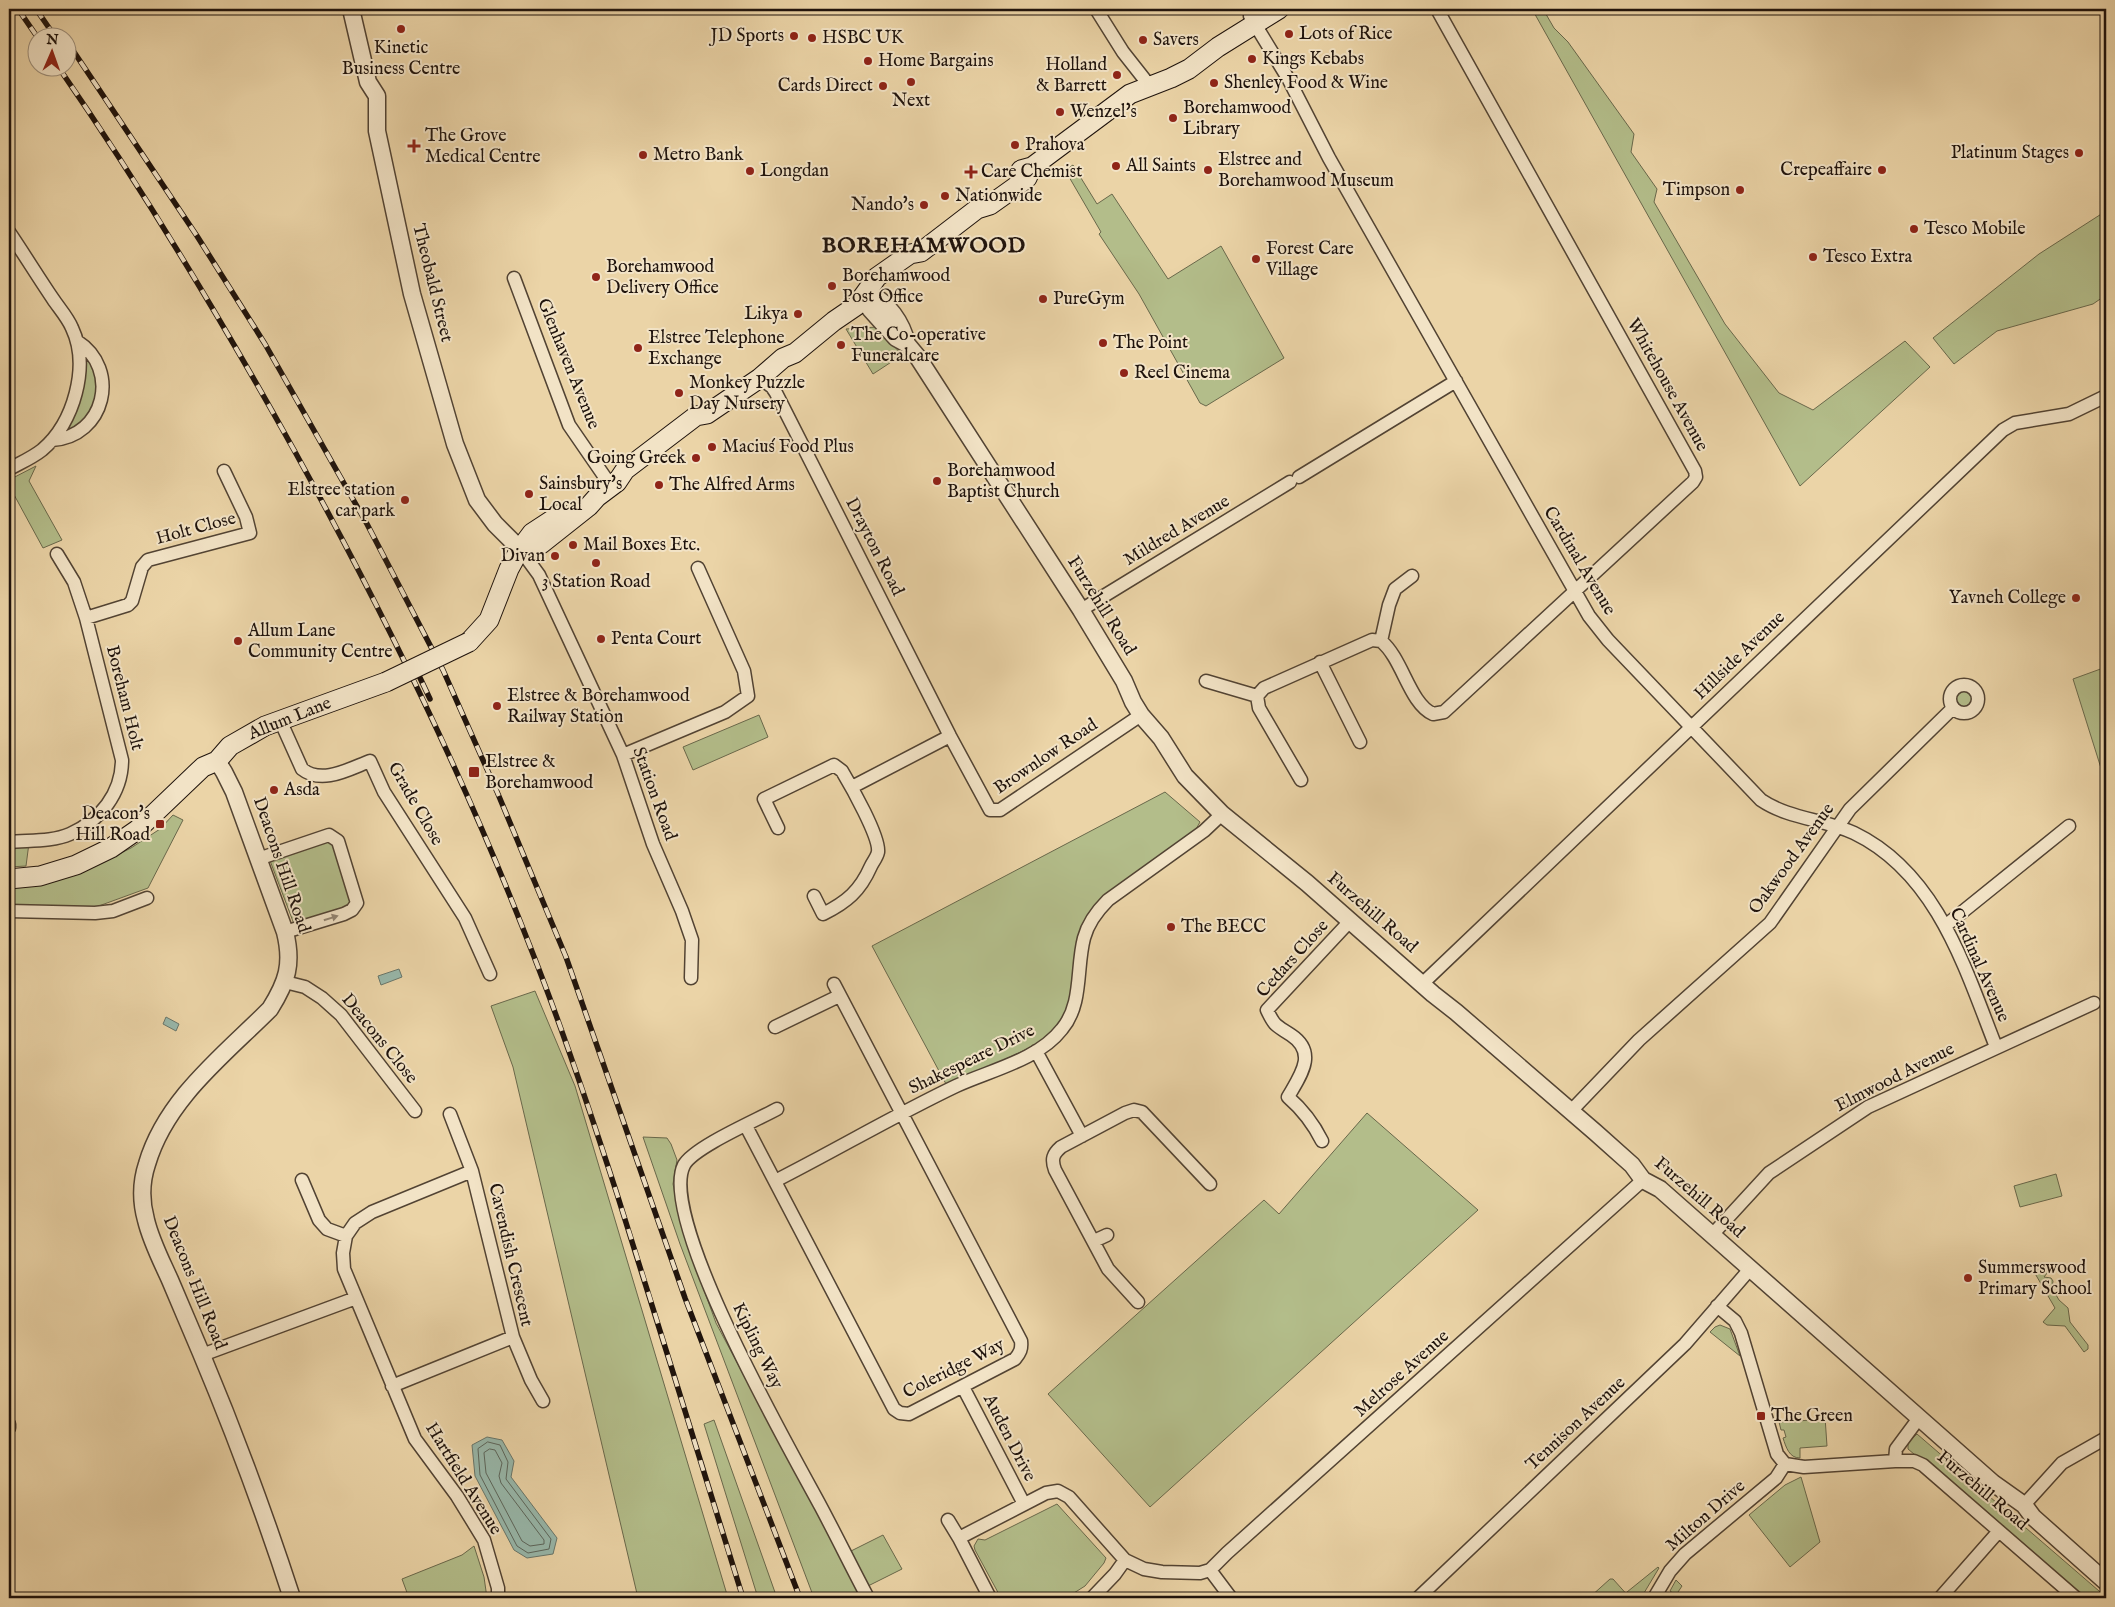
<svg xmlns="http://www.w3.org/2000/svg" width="2115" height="1607" viewBox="0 0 2115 1607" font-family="'IM FELL English',serif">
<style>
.green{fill:#b3bd8a;stroke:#69684b}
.water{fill:#98b8ab;stroke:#68766b}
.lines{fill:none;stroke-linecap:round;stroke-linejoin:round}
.shore{stroke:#5c665c;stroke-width:1}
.minor-casing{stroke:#524333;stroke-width:15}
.tertiary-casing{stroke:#524333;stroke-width:19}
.secondary-casing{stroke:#1f130c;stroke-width:21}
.minor{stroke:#f2e3c6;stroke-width:12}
.tertiary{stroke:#f2e3c6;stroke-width:16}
.secondary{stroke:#f2e3c6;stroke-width:19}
.rail-casing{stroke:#1f130c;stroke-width:5.5}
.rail{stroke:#f2e3c6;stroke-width:4;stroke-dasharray:11;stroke-linecap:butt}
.secondary-bridge-casing{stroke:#1f130c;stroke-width:21;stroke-linecap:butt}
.secondary-bridge{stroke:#f2e3c6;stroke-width:19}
.oneway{fill:#938572}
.poi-dot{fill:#8f2418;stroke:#f2e3c6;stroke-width:2}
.labels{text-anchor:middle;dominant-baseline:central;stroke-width:4;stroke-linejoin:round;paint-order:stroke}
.poi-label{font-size:18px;fill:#1f130c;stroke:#f2e3c6;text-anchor:start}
.street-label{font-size:18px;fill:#1f130c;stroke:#f2e3c6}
.district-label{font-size:22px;font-weight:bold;letter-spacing:1px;fill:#1f130c;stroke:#f2e3c6}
</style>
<rect width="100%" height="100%" fill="#ebd4a7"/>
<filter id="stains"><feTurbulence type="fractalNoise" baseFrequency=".004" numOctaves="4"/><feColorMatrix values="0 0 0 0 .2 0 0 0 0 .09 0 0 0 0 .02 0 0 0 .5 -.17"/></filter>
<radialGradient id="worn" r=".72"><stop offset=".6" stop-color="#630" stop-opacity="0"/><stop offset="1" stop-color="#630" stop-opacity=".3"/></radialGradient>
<!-- green -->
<path class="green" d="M1532,9H1543L1554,28L1568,42L1634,134L1631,152L1657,189L1654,202L1725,324L1779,393L1813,410L1905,341L1930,367L1800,486Z
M1073,165L1097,204L1112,194L1168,279L1221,246L1284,358L1206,406L1200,403L1139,294L1099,234L1101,232L1065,170Z
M2106,211V295L2093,304L1997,331L1954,364L1933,338L2039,254Z
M877,327L902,355L873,374L846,329Z
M84,356L90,358L99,391L90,416L65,435Z
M36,466L29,481L62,540L43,548L12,491H9V480Z
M2106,667V784L2073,679Z
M1956 699a9 9 0 1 1 18 0a9 9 0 1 1-18 0Z
M759,715L768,737L693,770L683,747Z
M1165,792L1200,822L1195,831L1094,906C1073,940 1075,960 1070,997C1068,1009 1061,1023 1053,1031C1034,1051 973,1072 946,1084L872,946Z
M173,815L183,820L148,888L96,907L18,906L9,904V890L11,888L83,872L131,848L160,829Z
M327,840L333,844L352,900L349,906L294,924L269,858Z
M29,843L26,866L9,867V848Z
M535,991L575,1086L728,1598H638L513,1067L491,1006Z
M1367,1113L1478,1210L1150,1507L1048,1394L1264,1200L1279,1214Z
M643,1137L667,1138L671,1144L677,1160L673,1184L683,1232L716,1323L862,1598H814L680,1244Z
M2056,1174L2062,1196L2020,1207L2014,1186Z
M2042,1265L2048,1272L2044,1277L2051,1278L2053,1281L2052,1288L2059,1300L2068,1308L2070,1322L2088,1345V1349L2084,1352L2065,1326L2047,1325L2043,1322L2055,1308L2033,1270Z
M1720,1325L1730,1329L1740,1356L1710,1332L1715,1327Z
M1825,1417L1827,1446L1800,1448V1458C1789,1458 1786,1447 1783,1438L1786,1437L1784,1430H1781L1779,1422L1813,1420Z
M714,1420L777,1598H758L704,1424Z
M1917,1434L2106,1597V1598H2084L1908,1449V1442Z
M1801,1477L1820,1542L1790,1567L1749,1515L1785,1485Z
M1057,1504L1106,1558L1104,1563L1085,1586L1066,1598H1001L975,1550L974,1546L978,1539L985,1540Z
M883,1535L902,1569L868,1586L851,1551Z
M474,1546L484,1577L487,1598H409L402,1579L462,1555Z
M1658,1567L1659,1568L1641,1598H1633L1627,1592Z
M1610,1579H1613L1630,1598L1590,1597Z
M1676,1580L1682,1586L1676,1595L1670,1591Z"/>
<!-- water -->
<path class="water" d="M399,969L402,977L381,985L378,976Z
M166,1017L179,1024L176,1031L163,1024Z
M487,1437L502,1440L514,1461L511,1477L557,1538L553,1554L527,1558L514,1550L475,1476L472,1445Z"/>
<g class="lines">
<!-- shore -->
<path class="shore" d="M488,1442L500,1445L508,1462L506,1479L551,1539L549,1549L528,1553L517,1546L480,1475L478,1449Z
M490,1449L495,1450L502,1463L499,1476L501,1483L544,1540V1544L530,1546L522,1541L486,1473L484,1453Z"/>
<!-- minor casing -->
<g class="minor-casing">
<path id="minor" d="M1096,9L1123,52L1149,85
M1250,16L1289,80L1329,158L1589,616L1608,640L1761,800C1789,819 1824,819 1854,833C1937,873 1965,968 1996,1047
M9,232C24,254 38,277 53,299C59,308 68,318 72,328C90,366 74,423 42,450C32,458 20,463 9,469
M514,278L569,425L611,486
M760,378L772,387L776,393L950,736L990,810H1000L1141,715
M52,440C105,437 121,369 77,341
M1299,477L1456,381
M520,549L539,575L623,755L653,844L682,911L692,940L691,978
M1081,610L1290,482
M86,618L128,605L132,601L142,567L148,560L250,533L246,517L224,471
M1381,641L1389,605L1395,589L1412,576
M1320,662L1360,742
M1206,681L1257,696L1264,688L1372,640L1381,641C1403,659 1409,703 1433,714L1444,712L1693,482L1696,477L1695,471L1437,9
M1950 699a14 14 0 1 1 28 0a14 14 0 1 1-28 0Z
M1257,696L1259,708L1301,780
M280,720L302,769C322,785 349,769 370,761L384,792L465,918L490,974
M623,755L725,712L748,696L744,671L698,568
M852,787L950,736
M778,828L764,799L834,765L842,771C851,786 880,837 878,852C877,857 873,862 871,866C860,891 847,902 823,914L814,896
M9,842C28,840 52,842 70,834C100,821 122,793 122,760L86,618L74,582L57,554
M258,859L329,835L338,841L357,903L352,910L344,914L285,932
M9,911L95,913L113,911L147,898
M1945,926L2069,826
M285,982L305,987L322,998L341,1015L415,1111
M1422,984L2003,430L2015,423L2069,414L2106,396
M775,1027L839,996
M1036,1051L1082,1136
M777,1109C757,1120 694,1147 684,1165C657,1218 791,1451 821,1507C837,1537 852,1568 868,1598
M1571,1111L1639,1040L1770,923L1850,809L1953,708
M450,1114L472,1171
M746,1126L894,1409L900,1413L909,1414L1015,1359C1020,1353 1022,1349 1021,1341L834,984
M1322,1141C1313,1123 1303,1110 1288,1097C1300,1076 1318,1053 1291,1035C1276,1025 1275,1027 1267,1010L1351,920
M302,1180L319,1220L327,1229L346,1236L343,1253L344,1269L415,1439L457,1496L484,1540L498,1588V1598
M775,1181C836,1150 895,1115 956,1086C991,1070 1038,1060 1062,1029C1083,1004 1076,968 1084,938C1088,923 1097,911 1108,900L1204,831L1222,814
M1712,1235L1769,1173L1868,1107L2094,1003
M346,1236L355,1223L372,1212L472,1171L513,1337L392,1386
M1094,1241L1107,1235
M1138,1302L1108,1269L1055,1170C1051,1159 1053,1154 1061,1147L1125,1113L1134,1110L1142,1112L1210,1184
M1717,1306L1735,1321L1741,1333L1777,1454L1785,1464L1804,1467L1895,1461
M513,1337L531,1380L543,1401
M202,1355L356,1298
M963,1387L1024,1504
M1919,1418L1896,1449L1895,1461H1914L1923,1465L2076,1598
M9,1424V1428
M2024,1505L2062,1463L2106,1438
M948,1520L959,1538
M1210,1570L1231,1598
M990,1598L959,1538L1046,1493L1058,1491L1069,1497L1125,1560L1144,1569L1162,1572L1200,1573L1210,1570L1227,1553L1643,1180
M1092,1598L1115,1574L1125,1560
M1418,1598L1685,1344L1750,1269
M1654,1598L1670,1571L1685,1554L1776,1478L1785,1464
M1940,1598L1999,1531"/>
</g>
<!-- tertiary casing -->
<g class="tertiary-casing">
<path id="tertiary" d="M351,9L368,82L377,96V131L412,294L455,444L477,500L495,524L520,549
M868,292L870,309L896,338L907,344L917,356L1081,610L1124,681L1133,702L1141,715L1161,738L1185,776L1222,814L1307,883L1433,994L1456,1012L1595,1132L1632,1165L1643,1180L1660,1189L1993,1483L2024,1505L2033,1517L2106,1582
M868,292C888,303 902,322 907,344
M217,761L224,772L234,792L285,932C293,964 287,982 270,1009C224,1055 166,1099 147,1164C141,1182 141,1202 146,1220C151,1241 161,1260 170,1280C180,1304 191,1329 201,1353C235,1434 265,1515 292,1598"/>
</g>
<!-- secondary casing -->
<g class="secondary-casing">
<path id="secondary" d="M1021,170L1032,167L1130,94L1171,78L1189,69L1218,47L1279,9
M520,549L541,544L589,506L597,497L617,482L625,470L696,416L707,414L760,378L783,358L795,353L834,321L856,306L877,277L910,254L921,252L977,209L990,205L1018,185L1027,178L1032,167
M469,642L489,620L509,569L520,549L532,533L561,514
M9,879L40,876L76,865L111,848L137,830L203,767L217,761L230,746L265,726L386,682"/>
</g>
<!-- minor -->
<use href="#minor" class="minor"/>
<!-- tertiary -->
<use href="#tertiary" class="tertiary"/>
<!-- secondary -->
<use href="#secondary" class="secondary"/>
<!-- rail casing -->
<g class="rail-casing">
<path id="rail" d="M18,9L38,38
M36,9L56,38
M68,43L197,236L265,344L367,524L443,670L498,794L566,957L685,1298L800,1598
M59,68C144,191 221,319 294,450C384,613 466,780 533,954C564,1033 591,1114 617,1194C660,1328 701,1464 743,1598
M413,663L430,699"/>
</g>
<!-- rail -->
<use href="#rail" class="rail"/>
<!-- secondary-bridge casing -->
<g class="secondary-bridge-casing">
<path id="secondary-bridge" d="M386,682L469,642"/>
</g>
<!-- secondary-bridge -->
<use href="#secondary-bridge" class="secondary-bridge"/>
</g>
<!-- one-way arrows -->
<defs><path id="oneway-solid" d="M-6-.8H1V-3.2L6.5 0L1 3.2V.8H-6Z" transform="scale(1.25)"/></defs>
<use class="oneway" href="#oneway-solid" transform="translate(331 918) rotate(-17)"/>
<!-- markers -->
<g class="poi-dot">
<circle cx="401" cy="29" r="5"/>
<circle cx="1289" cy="34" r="5"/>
<circle cx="794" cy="36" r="5"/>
<circle cx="812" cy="38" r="5"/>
<circle cx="1143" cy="40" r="5"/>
<circle cx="1252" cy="59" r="5"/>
<circle cx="868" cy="61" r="5"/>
<circle cx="1117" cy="75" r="5"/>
<circle cx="911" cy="82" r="5"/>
<circle cx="1214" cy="83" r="5"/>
<circle cx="883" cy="86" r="5"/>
<circle cx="1060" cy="112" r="5"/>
<circle cx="1173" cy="118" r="5"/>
<circle cx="1015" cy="145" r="5"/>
<path d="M411.5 138.5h5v5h5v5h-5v5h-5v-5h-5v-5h5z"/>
<circle cx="2079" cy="153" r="5"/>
<circle cx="643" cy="155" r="5"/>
<circle cx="1116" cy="166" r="5"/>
<circle cx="1208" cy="170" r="5"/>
<circle cx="1882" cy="170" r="5"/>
<circle cx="750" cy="171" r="5"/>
<path d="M968.5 164.5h5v5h5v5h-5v5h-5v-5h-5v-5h5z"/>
<circle cx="1740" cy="190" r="5"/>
<circle cx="945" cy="196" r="5"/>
<circle cx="924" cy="205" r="5"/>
<circle cx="1914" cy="229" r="5"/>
<circle cx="1813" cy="257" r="5"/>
<circle cx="1256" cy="259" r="5"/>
<circle cx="596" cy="277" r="5"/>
<circle cx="832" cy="286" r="5"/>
<circle cx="1043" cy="299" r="5"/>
<circle cx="798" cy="314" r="5"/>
<circle cx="1103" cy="343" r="5"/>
<circle cx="841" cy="345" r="5"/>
<circle cx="638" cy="348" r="5"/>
<circle cx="1124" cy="373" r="5"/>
<circle cx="679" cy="393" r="5"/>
<circle cx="712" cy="447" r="5"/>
<circle cx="696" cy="458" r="5"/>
<circle cx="937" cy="481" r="5"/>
<circle cx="659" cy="485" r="5"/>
<circle cx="529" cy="494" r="5"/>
<circle cx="405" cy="500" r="5"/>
<circle cx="573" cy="545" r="5"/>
<circle cx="555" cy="556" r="5"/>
<circle cx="596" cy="563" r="5"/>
<circle cx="2076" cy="598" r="5"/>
<circle cx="601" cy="639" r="5"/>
<circle cx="238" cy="641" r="5"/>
<circle cx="497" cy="706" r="5"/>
<rect x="468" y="766" width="12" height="12" rx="2.5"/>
<circle cx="274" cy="790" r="5"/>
<rect x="155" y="819" width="10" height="10" rx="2.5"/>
<circle cx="1171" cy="927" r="5"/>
<circle cx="1968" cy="1278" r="5"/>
<rect x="1756" y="1411" width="10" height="10" rx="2.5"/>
</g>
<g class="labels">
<!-- poi labels -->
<g class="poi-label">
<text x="1299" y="34">Lots of Rice</text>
<text x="784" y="36" text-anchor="end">JD Sports</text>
<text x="822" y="38">HSBC UK</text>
<text x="1153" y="40">Savers</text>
<text x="401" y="48" text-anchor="middle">Kinetic<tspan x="401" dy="21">Business Centre</tspan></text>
<text x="1262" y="59">Kings Kebabs</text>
<text x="878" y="61">Home Bargains</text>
<text x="1107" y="65" text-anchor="end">Holland<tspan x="1107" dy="21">&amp; Barrett</tspan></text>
<text x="1224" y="83">Shenley Food &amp; Wine</text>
<text x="873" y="86" text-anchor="end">Cards Direct</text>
<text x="911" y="101" text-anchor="middle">Next</text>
<text x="1183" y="108">Borehamwood<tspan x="1183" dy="21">Library</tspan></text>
<text x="1070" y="112">Wenzel's</text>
<text x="425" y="136">The Grove<tspan x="425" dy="21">Medical Centre</tspan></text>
<text x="1025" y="145">Prahova</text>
<text x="2069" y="153" text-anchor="end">Platinum Stages</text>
<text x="653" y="155">Metro Bank</text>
<text x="1218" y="160">Elstree and<tspan x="1218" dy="21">Borehamwood Museum</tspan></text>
<text x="1126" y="166">All Saints</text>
<text x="1872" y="170" text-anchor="end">Crepeaffaire</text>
<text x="760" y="171">Longdan</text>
<text x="981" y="172">Care Chemist</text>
<text x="1730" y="190" text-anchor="end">Timpson</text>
<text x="955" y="196">Nationwide</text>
<text x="914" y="205" text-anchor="end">Nando's</text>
<text x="1924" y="229">Tesco Mobile</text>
<text x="1266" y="249">Forest Care<tspan x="1266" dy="21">Village</tspan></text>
<text x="1823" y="257">Tesco Extra</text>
<text x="606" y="267">Borehamwood<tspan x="606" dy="21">Delivery Office</tspan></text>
<text x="842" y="276">Borehamwood<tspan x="842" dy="21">Post Office</tspan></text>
<text x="1053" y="299">PureGym</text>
<text x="788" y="314" text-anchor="end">Likya</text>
<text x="851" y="335">The Co-operative<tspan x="851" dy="21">Funeralcare</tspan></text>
<text x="648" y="338">Elstree Telephone<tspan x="648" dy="21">Exchange</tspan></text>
<text x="1113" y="343">The Point</text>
<text x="1134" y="373">Reel Cinema</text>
<text x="689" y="383">Monkey Puzzle<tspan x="689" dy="21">Day Nursery</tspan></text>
<text x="722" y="447">Maciuś Food Plus</text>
<text x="686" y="458" text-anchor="end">Going Greek</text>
<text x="947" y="471">Borehamwood<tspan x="947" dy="21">Baptist Church</tspan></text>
<text x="539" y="484">Sainsbury's<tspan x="539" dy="21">Local</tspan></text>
<text x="669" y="485">The Alfred Arms</text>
<text x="395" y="490" text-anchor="end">Elstree station<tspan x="395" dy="21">car park</tspan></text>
<text x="583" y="545">Mail Boxes Etc.</text>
<text x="545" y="556" text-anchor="end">Divan</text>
<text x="596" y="582" text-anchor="middle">3 Station Road</text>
<text x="2066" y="598" text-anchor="end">Yavneh College</text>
<text x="248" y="631">Allum Lane<tspan x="248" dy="21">Community Centre</tspan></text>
<text x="611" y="639">Penta Court</text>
<text x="507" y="696">Elstree &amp; Borehamwood<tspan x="507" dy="21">Railway Station</tspan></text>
<text x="485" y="762">Elstree &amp;<tspan x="485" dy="21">Borehamwood</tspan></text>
<text x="284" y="790">Asda</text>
<text x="150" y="814" text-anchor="end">Deacon's<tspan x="150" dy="21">Hill Road</tspan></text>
<text x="1181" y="927">The BECC</text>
<text x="1978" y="1268">Summerswood<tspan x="1978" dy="21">Primary School</tspan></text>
<text x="1771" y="1416">The Green</text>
</g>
<!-- street labels -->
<g class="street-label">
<text transform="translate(432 283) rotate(76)">Theobald Street</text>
<text transform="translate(568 364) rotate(68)">Glenhaven Avenue</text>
<text transform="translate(1667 385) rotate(61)">Whitehouse Avenue</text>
<text transform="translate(196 529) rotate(-15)">Holt Close</text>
<text transform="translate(1177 531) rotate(-31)">Mildred Avenue</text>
<text transform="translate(874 547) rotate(63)">Drayton Road</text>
<text transform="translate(1579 561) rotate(59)">Cardinal Avenue</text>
<text transform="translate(1101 606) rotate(58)">Furzehill Road</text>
<text transform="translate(1740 656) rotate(-44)">Hillside Avenue</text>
<text transform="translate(124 698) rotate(76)">Boreham Holt</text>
<text transform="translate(290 719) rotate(-22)">Allum Lane</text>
<text transform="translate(1046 757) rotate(-34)">Brownlow Road</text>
<text transform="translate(654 794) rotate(70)">Station Road</text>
<text transform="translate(415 804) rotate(60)">Grade Close</text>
<text transform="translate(1792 859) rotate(-54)">Oakwood Avenue</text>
<text transform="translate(281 865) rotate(71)">Deacons Hill Road</text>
<text transform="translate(1372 913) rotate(41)">Furzehill Road</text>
<text transform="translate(1293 959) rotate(-48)">Cedars Close</text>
<text transform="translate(1979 965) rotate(66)">Cardinal Avenue</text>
<text transform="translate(379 1039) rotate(51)">Deacons Close</text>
<text transform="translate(972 1060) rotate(-26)">Shakespeare Drive</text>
<text transform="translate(1895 1078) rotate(-27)">Elmwood Avenue</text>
<text transform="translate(1699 1198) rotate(41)">Furzehill Road</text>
<text transform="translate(510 1255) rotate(77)">Cavendish Crescent</text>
<text transform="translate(194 1283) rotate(68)">Deacons Hill Road</text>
<text transform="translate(757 1346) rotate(64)">Kipling Way</text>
<text transform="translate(954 1369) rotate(-27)">Coleridge Way</text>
<text transform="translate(1402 1374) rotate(-42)">Melrose Avenue</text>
<text transform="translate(1576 1424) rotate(-43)">Tennison Avenue</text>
<text transform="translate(1009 1438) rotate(63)">Auden Drive</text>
<text transform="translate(463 1479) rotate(58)">Hartfield Avenue</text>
<text transform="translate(1982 1491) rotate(40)">Furzehill Road</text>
<text transform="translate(1706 1516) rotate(-41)">Milton Drive</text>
</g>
<!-- district labels -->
<g class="district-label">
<text x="924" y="246">BOREHAMWOOD</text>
</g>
</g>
<!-- margin -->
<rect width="2115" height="1607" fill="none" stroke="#ebd4a7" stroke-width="30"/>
<rect x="10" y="10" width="2095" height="1587" fill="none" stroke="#1f130c" stroke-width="2.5"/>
<rect x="15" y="15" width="2085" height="1577" fill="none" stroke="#1f130c"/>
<!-- north arrow -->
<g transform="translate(52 52) rotate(2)"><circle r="24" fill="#f2e3c6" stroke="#9e907c"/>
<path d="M0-4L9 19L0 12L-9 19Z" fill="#8f2418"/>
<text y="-8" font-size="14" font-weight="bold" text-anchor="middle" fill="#1f130c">N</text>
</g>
<rect width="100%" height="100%" filter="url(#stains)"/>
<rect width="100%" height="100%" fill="url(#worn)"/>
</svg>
